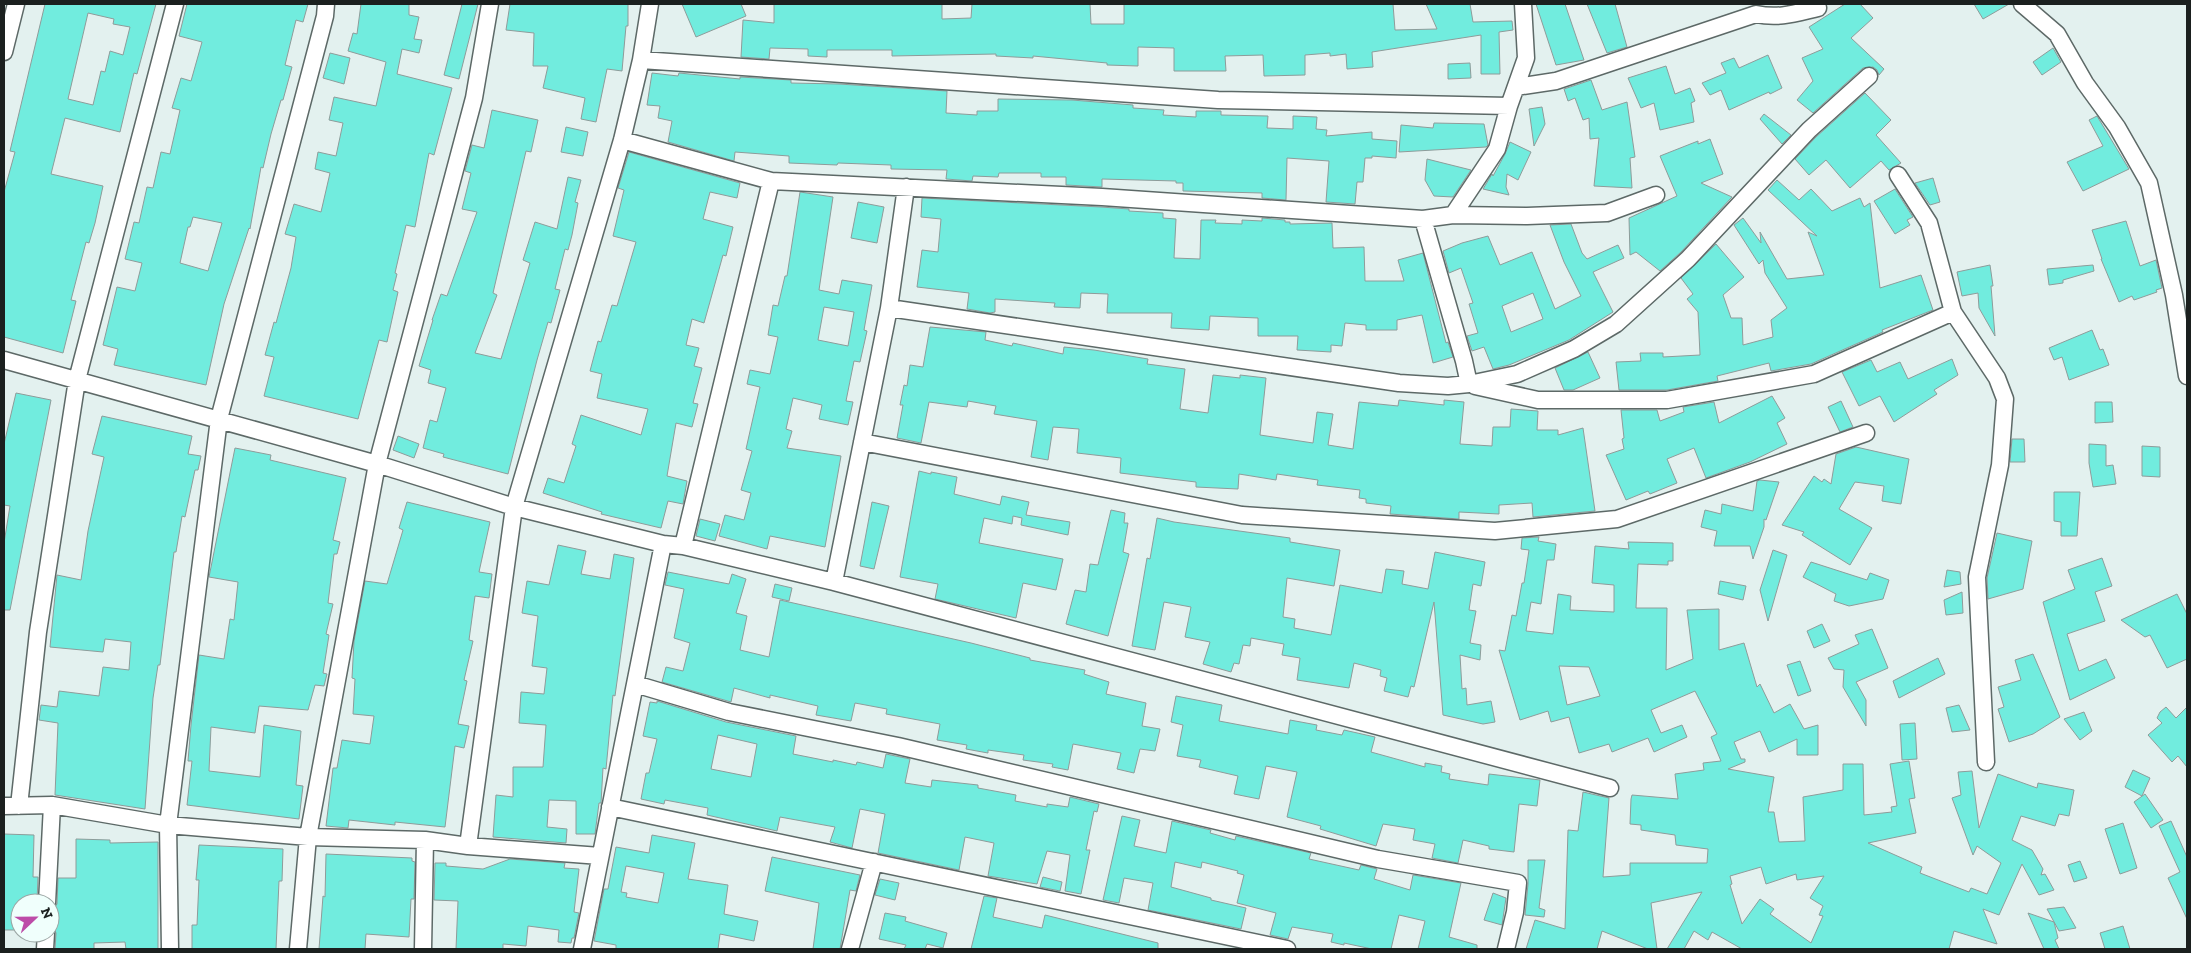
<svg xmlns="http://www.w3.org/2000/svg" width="2191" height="953" viewBox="0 0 2191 953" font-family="'Zilla Slab',serif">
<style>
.building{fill:#71ecde;stroke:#8e9c9a;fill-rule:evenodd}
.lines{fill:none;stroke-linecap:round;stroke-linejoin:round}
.street-casing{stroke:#5d6967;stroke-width:19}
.street{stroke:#fff;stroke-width:16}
</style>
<rect width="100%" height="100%" fill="#e3f1ef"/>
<!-- building -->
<path class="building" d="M45,4H156L137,74L134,73L120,132L65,118L51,174L103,186L95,223L89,243L86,242L71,300L76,301L63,353L4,337V192L15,152L10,151ZM88,13L114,19L113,24L130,27L123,55L110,51L105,72L101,71L93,105L68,99Z
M187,4H308L303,22L296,20L285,65L292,67L283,100H281L271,134L263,168L261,167L250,229L249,228L224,304L206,385L114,365L118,349L103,345L117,287L135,291L142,263L125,259L134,222L139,223L147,187L153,188L161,152L170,154L180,110L172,108L181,78L191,81L202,42L179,36ZM193,217L222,223L208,271L180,263L188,227H190Z
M361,4H409V15L419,17L414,39L422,40L419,53L402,49L397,74L452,88L434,155L429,153L415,227L406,225L395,273L397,274L393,290L398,292L387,342L379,340L358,419L264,396L274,357L265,355L274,322L276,323L291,268L296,237L285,234L294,204L321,212L330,173L315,169L318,152L336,156L343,123L329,120L334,97L376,106L386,62L348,51L353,33L357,34Z
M462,4H478L459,79L444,75Z
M510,4H628V26H626L622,71L607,69L596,122L581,119L585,98L543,88L548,66H533L534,33L506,30Z
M682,4H741L746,16L696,37Z
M774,4H942V19L971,18L972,4H1090L1091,24H1124V4H1393L1395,30L1437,29L1426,4H1470L1473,22L1512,21L1513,30L1499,32L1500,74H1481V35L1372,52L1373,67L1347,69L1346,54L1330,56V53L1305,55V75L1264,76L1263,55L1225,56L1226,71H1174V48L1138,47V66L1107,65V63L1033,56V58L996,56V54L892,56V50H827V57L808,56V49L770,48L769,59L741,57L743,20L774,23Z
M1536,4H1565L1584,60L1556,65Z
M1587,4H1615L1627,47L1607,53Z
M1845,4H1860L1873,18L1851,38L1884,69L1879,75L1877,70L1873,67L1863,68L1813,113L1797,100L1813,81L1802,58L1823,49L1809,27Z
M1974,4H2009L1983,19Z
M2053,48L2061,62L2042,75L2033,62Z
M330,53L350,58L344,84L323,78Z
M1768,55L1782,88L1770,94L1769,92L1729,110L1721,90L1710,95L1702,83L1726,73L1721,63L1734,58L1739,68Z
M1470,63L1471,78L1448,79V64Z
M1666,66L1675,94L1690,88L1695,101L1691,103L1694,122L1660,130L1654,103L1641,108L1628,78Z
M652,73L678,76L679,73L740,79V77L791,80V83L839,84L947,91L946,113L977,115V111H998V99L1072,100L1133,105V108L1164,110L1163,115L1196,117V111H1221V115L1268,116L1267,128L1293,129V116L1317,117L1316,129L1327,130L1326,136L1372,132V139L1397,141L1396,158L1372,156V158H1365L1363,182H1357L1355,204L1326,202L1329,161L1287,158L1286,200L1262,198V193L1183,191V183H1176V181L1102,179V187L1066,185V177H1041V173H999L998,177L973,176L972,181L946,179L947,170L891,169V165L838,163L837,165L789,163V156L735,152L734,161L668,142L672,121L658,118L660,106L647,105Z
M1591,80L1602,110L1627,102L1635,157L1630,158L1632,188L1594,186L1599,138L1590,139L1589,118L1583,120L1575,98L1568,101L1564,89Z
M1865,93L1891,120L1876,135L1901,163L1889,170L1881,161L1850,188L1826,160L1809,175L1795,159L1816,137Z
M1542,107L1545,124L1534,146L1529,109Z
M492,110L538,120L531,152L526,151L493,293L497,295L475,353L501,359L530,263L523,260L535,222L557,229L568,177L581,180L575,202L578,203L572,235L568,250L565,249L555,289L560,290L551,323L548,322L537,360L508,474L443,457L444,454L423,448L430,420L437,422L446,388L428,383L431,370L419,366L433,320H432L441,294L447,296L477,212L462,209L471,173L465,171L472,145L484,148Z
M1764,114L1791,135L1782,144L1760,119Z
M2097,116L2129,169L2083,191L2067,162L2103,146L2089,120Z
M1434,123L1484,124L1488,145L1486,147L1399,152L1401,125L1433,128Z
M566,127L588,132L583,156L561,152Z
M1710,139L1723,174L1701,183L1732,197L1681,252L1660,271L1636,252L1630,255L1629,218L1677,196L1660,156L1698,141V144Z
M1510,142L1531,152L1518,180L1507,174L1506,187L1509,195L1483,189L1492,174L1493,176L1505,154Z
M629,152L740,183L737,198L710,192L703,219L733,227L726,256L723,255L704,323L692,319L686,345L699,348L694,366L702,368L693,403L698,404L692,427L676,423L667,476L687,481L683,504L668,501L661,528L601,514L602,512L543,493L548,478L564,483L576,446L572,444L581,415L641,435L648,409L597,398L602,374L590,371L598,341L601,342L612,305L617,306L636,242L613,236L624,190L618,188Z
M1427,159L1471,170L1453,197L1434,196L1425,180Z
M1933,178L1940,202L1930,205L1915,183Z
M1777,180L1799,200L1811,189L1832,211L1860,198L1864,207L1870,203L1880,288L1921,275L1933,310L1882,330L1883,332L1811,364L1771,371L1769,363L1717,376L1718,381L1667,390H1619L1616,362L1641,361L1640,353H1663V357L1700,355L1698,312L1687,299L1693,294L1681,278L1716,244L1744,277L1723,295L1731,318H1742L1743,345L1773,337L1771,320L1787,308L1765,273L1763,260L1759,264L1734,225L1743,218L1761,243L1760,232L1787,279L1824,275L1808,232L1817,236L1768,190Z
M1895,189L1913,217L1907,220L1910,225L1895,234L1874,201Z
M800,192L833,197L819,290L839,294L842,280L872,285L864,330L867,331L860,362L854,361L846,401L853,402L848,425L819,419L822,405L793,398L786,429L792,431L787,448L841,456L825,547L770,536L767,549L719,536L725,515L744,520L751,493L741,490L752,451L746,449L760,387L747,384L750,370L770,374L778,337L768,335L773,305L778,306L785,276H787ZM824,307L854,312L848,346L818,340Z
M922,198L1101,207L1129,209V211L1163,213V218L1176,219L1174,258L1200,259L1201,220H1216L1215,223L1242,224V220L1262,221V218L1285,220V222H1290V224L1332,223L1333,248L1364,247L1365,281H1404L1398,260L1423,253L1446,343L1448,342L1453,357L1433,363L1422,315L1397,320V330H1366V325L1345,323L1342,346L1331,345V352L1297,350L1298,336H1258V318L1210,316L1209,330L1171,328L1172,313H1107L1108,294L1081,293L1080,308L1054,307L1055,303L995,299V312L990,313L967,309L969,293L917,287L922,250L938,252L941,219L921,217Z
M858,202L884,207L877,243L851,238Z
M2126,221L2140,266L2156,260L2162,288L2156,290L2157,292L2134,300L2132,296L2119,302L2101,259H2102L2092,230Z
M1571,224L1582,253L1587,259L1618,245L1624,258L1593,272L1613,312L1569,340L1509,365L1493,369L1484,347L1472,351L1467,336L1478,333L1469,304L1473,303L1461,268L1449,273L1443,251L1462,243L1488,236L1500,265L1532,252L1555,309L1581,296L1564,262L1550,225ZM1533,293L1543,319L1511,332L1502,306Z
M1990,265L1993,286H1991L1995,336L1979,308L1978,293L1962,296L1957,272Z
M2093,265L2094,271L2063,280V283L2049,285L2047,269Z
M930,327L986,332L985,340L1012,346L1013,343L1063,354L1064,347L1094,350L1148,359L1147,364L1185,369L1180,409L1208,413L1213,375L1240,378V375L1266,378L1260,435L1313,443L1317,412L1333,414L1328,445L1353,449L1359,402L1398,406L1399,400L1444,405V400L1464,402L1460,444L1492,446L1493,427H1510L1511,409L1538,411L1537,430H1558V435L1583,428L1595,511L1533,517L1532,503L1499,505V514L1459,512V519L1390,514L1391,506L1366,503V499L1359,498L1360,490L1317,485L1318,480L1277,474L1276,480L1239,474L1238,489L1196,487V482L1120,473L1121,458L1077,453L1079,429L1053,427L1048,460L1031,457L1037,421L994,414L996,406L968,401L967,407L929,402L921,443L897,438L903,405H900L904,385L907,386L910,365L923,367Z
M2092,330L2100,350L2103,349L2109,365L2069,380L2062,357L2054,360L2049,348Z
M1588,352L1600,378L1573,390H1564L1555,368Z
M1952,359L1958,375L1934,390L1937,394L1894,422L1880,396L1859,406L1842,372L1871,360L1877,372L1900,362L1908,379Z
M16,393L51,400L10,610H4V543L10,506L4,505V444Z
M1772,396L1785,418L1777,423L1787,444L1750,462L1706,478L1694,448L1667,459L1677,483L1650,494L1648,491L1626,500L1606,455L1624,449L1622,439L1624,438L1621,410H1657L1660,421L1684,412L1683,407L1714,402L1719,423Z
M1841,401L1853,427L1840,432L1828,407Z
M2095,402H2112L2113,422L2095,423Z
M102,416L192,436L188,454L201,456L198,470H195L185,517L182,516L176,552H174L160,665H158L153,698L145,809L55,795L58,723L39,720L41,705L57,707L59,691L99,696L103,667L129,670L131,642L105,639L103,652L50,647L57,575L81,580L88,531L104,457L92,454Z
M398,436L419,444L414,458L393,450Z
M2012,439H2024L2025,462H2010Z
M2089,444L2106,445V466L2113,465L2116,484L2093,487L2089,463Z
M2142,446L2160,447V477L2142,476Z
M1856,447L1909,459L1901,504L1882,501L1884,486L1855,482L1839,509L1872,528L1850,565L1802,535L1804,532L1782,525L1814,476L1822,482L1824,479L1831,484L1836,454Z
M235,448L271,455L270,460L346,478L333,540L340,542L337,554H334L328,603L333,604L326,634L329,635L323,673L327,674L324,686L315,685L308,710L259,706L255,733L211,727L209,771L260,777L264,725L301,731L296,785L303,786L299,819L187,805L192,761H188L191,725L199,655L224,659L230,619L234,620L238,582L209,577Z
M919,471L931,474V472L957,477L954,494L1000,505L1002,496L1029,502L1026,515L1070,522L1068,535L1021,525L1022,518L1013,516L1012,524L984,518L979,543L1063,559L1056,590L1023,583L1016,618L935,599L938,584L900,577Z
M1760,480L1779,482L1766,520L1764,519V527L1753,559L1750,546H1714L1717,531L1701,527L1705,510L1721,514L1722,504L1753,511L1757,481Z
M2054,492H2080L2077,536H2061V522L2054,521Z
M407,502L490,522L479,572L492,574L489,598L475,596L469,640L473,641L464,680L467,681L458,724L469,726L464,748L455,746L445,827L395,822V825L349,820L348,828L326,826L333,768H337L342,740L370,744L374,716L353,714L355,679L352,678L354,641L365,581L387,584L403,530L399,528Z
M872,502L889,506L874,569L860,566Z
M1111,510L1125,513L1124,523H1128L1123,552L1129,554L1108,636L1066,624L1075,590L1086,592L1090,564L1098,565Z
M1157,518L1174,522L1290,538V542L1340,550L1334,586L1287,578L1283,617L1295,619L1294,628L1331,635L1340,585L1382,593L1386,569L1404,571L1402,584L1428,589L1435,552L1485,562L1481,586L1473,584L1469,610L1476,611L1470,643L1481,645L1480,660L1460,655L1462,689L1466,688L1467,705L1491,701L1495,722L1483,724L1443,715L1434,602L1414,687L1411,686L1408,697L1384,691L1387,678L1380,676L1381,670L1354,663L1349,688L1297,680L1300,658L1282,655L1284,644L1251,638L1250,646L1243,645L1239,664L1234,663L1231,672L1203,664L1210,642L1185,637L1191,607L1164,602L1155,650L1132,646L1147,558L1150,559Z
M700,519L720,524L715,541L696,536Z
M1997,533L2032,541L2023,589L1988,599L1987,578Z
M1539,537L1538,541L1556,544L1554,560H1547L1541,604L1531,602L1526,631L1553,634L1558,594L1571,596L1570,610L1614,612V585L1592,583L1595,546L1629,549L1628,542L1673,543V561H1668V565L1638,564L1636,608H1667L1666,670L1693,659L1687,610L1719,609V650L1744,643L1757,687L1760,684L1774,713L1790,704L1804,729L1818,725V755H1797V739L1769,752L1760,731L1734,742L1741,759H1745V762L1728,769L1774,777L1768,812H1774L1779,842L1805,841L1803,797L1843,790V764H1863L1864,815L1892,812L1891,807L1897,806L1890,764L1909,761L1915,798L1909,799L1916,833L1868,843L1922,867L1920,873L1969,892L1971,888L1987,894L2001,863L1977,846L1973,855L1952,798L1961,795L1958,772L1972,771L1979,828L1998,774L2037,788L2038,783L2074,790L2069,816L2059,814L2055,826L2021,816L2012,840L2032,850L2043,869L2041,875L2045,874L2054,890L2039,895L2022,864L1999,915L1983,909L1997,944L1954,931L1949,949H1742L1712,932L1708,940L1694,931L1684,949H1667L1702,892L1651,903L1657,949H1648L1602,931L1597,949H1526L1535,920L1565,929L1568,830L1578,831L1583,792L1609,798L1603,877L1630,875V863H1707L1708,849L1676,845L1675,835L1641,830V825L1630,824L1631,799L1632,795L1678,799L1675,774L1704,770L1703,763L1721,761L1711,737L1717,734L1695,691L1651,710L1661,733L1682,725L1687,737L1654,752L1648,738L1612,752L1609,744L1579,753L1569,717L1551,722L1548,711L1520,720L1499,650L1505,651L1512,615L1516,616L1522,583H1524L1529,550L1521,549L1522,538ZM1559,666L1589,667L1600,696L1567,705ZM1761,867L1766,884L1796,874L1797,880L1824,876L1810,898L1823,906L1819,915L1823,916L1811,943L1770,914L1774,909L1760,899L1742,924L1730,885L1732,884L1730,876Z
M558,545L586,551L581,574L610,579L614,554L634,558L615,696L613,695L606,769L603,768L601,803H599L595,834H576V801L549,800L547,827L567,829L566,843L493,837L496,795L513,797V767H543L546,725L519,723L521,692L544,694L547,668L532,666L538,616L522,613L527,581L549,585Z
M1773,550L1787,555L1768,621L1760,590Z
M2102,558L2112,586L2095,592L2105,621L2067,634L2079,671L2106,659L2115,678L2070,700L2043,602L2075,589L2068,570Z
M1811,562L1867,580L1870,573L1889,580L1883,599L1849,606L1834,601L1836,594L1803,577Z
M1947,570L1960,572L1961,584L1944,587Z
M668,572L729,584L732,574L746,579L736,613L747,616L740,650L769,657L780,600L971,643L1030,658V660L1085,670L1084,674L1109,682L1106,694L1146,703L1142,726L1160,729L1155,751L1140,749L1134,773L1117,769L1121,753L1073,744L1068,770L1052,767L1053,764L1023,760L1024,755L988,750V753L966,749L967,745L937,740L940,724L886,714L887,709L855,703L851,721L816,715L818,706L770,695V698L734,688L731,702L662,682L666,667L683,671L690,643L674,638L684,589L665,585Z
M1720,581L1746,586L1743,600L1718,594Z
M775,584L792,588L789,601L772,597Z
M1962,592L1963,613L1946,615L1944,600Z
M2177,594L2187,614V659L2167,668L2150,635L2145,637L2121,620Z
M1822,624L1830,641L1814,648L1807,631Z
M1872,629L1888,668L1856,682L1866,700V726L1843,687L1844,670L1834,669L1828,658L1859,644L1855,635Z
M2033,654L2060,717L2033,734L2009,742L1998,709L2004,707L1998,687L2021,680L2015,660Z
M1938,658L1945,674L1899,698L1893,681Z
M1800,661L1811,691L1798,696L1787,665Z
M1176,696L1222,705L1219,721L1288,734L1290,720L1317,725L1316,730L1342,735L1344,730L1375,737L1371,752L1425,767V763L1442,766L1441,772L1450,774L1449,779L1488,785L1489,774L1540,780L1537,806L1519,804L1514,852L1489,849V846L1463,840L1458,863L1432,858L1435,844L1413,840L1415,829L1383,824L1376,846L1320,829L1321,826L1287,817L1297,772L1266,766L1259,799L1234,794L1238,776L1199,767L1201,760L1177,756L1183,725L1171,722Z
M657,701L726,722L796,736L793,754L833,762V760L856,765L857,762L883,768L886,754L910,759L905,783L931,787L932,780L978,785V788L1016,795L1015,801L1047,807V804L1068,807L1070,797L1099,804L1097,812L1094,811L1086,850H1090L1081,894L1065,891L1070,855L1047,851L1037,884L988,876L994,843L965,837L959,870L878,853L885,814L860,809L852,848L830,842L835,827L780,817L777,831L707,815L708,808L665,800L664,804L641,799L646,773H649L657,739L643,736L650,702L657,703ZM718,735L757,744L751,777L711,769Z
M1959,705L1970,730L1952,732L1946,708Z
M2166,707L2176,718L2187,707V767L2178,756L2172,762L2148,735L2162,723L2157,718L2160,712Z
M2084,712L2092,731L2080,740L2064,719Z
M1915,723L1917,759L1902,760L1900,724Z
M2133,770L2150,778L2142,796L2125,787Z
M2145,794L2163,820L2151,828L2134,802Z
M1122,816L1140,820L1134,846L1166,853L1172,821L1211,830L1210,833L1235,840L1236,836L1311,853L1309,859L1359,870L1361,865L1377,869L1374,879L1410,890L1413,875L1461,883L1449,937L1477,945V949H1418L1425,921L1399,915L1391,949H1372L1344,943V945L1331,942L1333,934L1292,927L1288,939L1270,935L1276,913L1237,903L1244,875L1237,873L1238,871L1202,862L1201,868L1175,862L1171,887L1211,898V900L1246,908L1241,929L1148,910L1153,883L1124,878L1119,903L1103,900Z
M2171,821L2187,857V919L2168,878L2180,872L2159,826Z
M2123,823L2137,868L2120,874L2105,829Z
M4,834L34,835L33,877H38L37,902L20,901V930H4Z
M652,835L695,843L688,879L728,885L724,914L758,921L754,941L720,934L718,949H616V945L594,941L604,889H608L616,847L649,853ZM626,866L664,873L658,903L626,897L627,893L621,892Z
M76,839L110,840V843L158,842V949H126L125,942L94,943V949H55L56,933L52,923V911L57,904L58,878H76Z
M199,845L283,849L282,881H279L276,949H192V925H197L199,880H196Z
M326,854L412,858V861L415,862L414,899H411L409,937L366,934L365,949H319L323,896L325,897Z
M772,857L860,875L856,891L850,890L840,949H813L819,903L765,891Z
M510,859L565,863L564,868L579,869L574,912L579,913L574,938H572L571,943L558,942L559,930L528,926L526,946L503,944V949H456L458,901L434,900L435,863H446V866L483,869Z
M1528,860H1545L1539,908L1545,910L1544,917L1525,915L1528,884Z
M2080,861L2087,878L2074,882L2068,865Z
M1043,877L1062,882L1060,891L1040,887Z
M880,879L899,883L895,900L875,895Z
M1493,893L1506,898L1502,925L1484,920Z
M984,896L997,898L993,917L1042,928L1045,915L1158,943V949H971Z
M2064,907L2076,928L2059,931L2047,909Z
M885,913L906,917L905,921L947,933L943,948L927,944L925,949H904L906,945L879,939Z
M2028,913L2054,922L2058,938L2055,940L2059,949H2044Z
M2123,926L2130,949H2105L2100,933Z"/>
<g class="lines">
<!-- street casing -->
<g class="street-casing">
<path id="street" d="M2022,4L2057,34L2085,83L2117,127L2149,183L2174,295L2187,376
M4,52L16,4
M641,60L1218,100L1509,106
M1516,87L1556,81L1756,14C1779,19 1796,13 1818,8L1817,4
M622,140L771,181L1102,197L1423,219
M1898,175L1929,223L1953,312L1997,378L2005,399L2000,465L1977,577L1986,762
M1453,215L1527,216L1607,213L1656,195
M889,308L1399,383L1448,386L1469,384L1464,361L1423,219L1453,215L1497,149L1509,106L1526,58L1523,4
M4,360L377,464L514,507L663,544L683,546L834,582L1610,788
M1469,384L1517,374L1574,349L1616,324L1688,259L1809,130L1869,76
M1475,386L1538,400H1667L1814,374L1953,312
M862,442L1242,515L1495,531L1617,519L1866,433
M683,546L771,181
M834,582L889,308L906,187
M635,684L729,712L898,746L1378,859L1518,883L1515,912L1506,949
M4,806L52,805L168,825L308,837L425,840L468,846L600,856
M19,806L38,632L77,380L175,4
M610,807L1287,949
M468,846L514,507L622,140L641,60L650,4
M47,903L52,805
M45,949L46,933
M170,949L168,825L219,419L325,16L326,4
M298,949L308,837L377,464L474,98L490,4
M423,949L425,840
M582,949L663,544
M850,949L874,862"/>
</g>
<!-- street -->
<use href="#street" class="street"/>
</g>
<!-- border -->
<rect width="2191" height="953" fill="none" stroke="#1b201f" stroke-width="10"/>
<!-- north arrow -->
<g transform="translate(35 918) rotate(68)"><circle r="24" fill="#f0fffc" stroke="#9ba6a4"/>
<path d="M0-4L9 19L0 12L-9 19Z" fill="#bd4ca8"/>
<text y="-8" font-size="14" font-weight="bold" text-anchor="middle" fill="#1b201f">N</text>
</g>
</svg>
